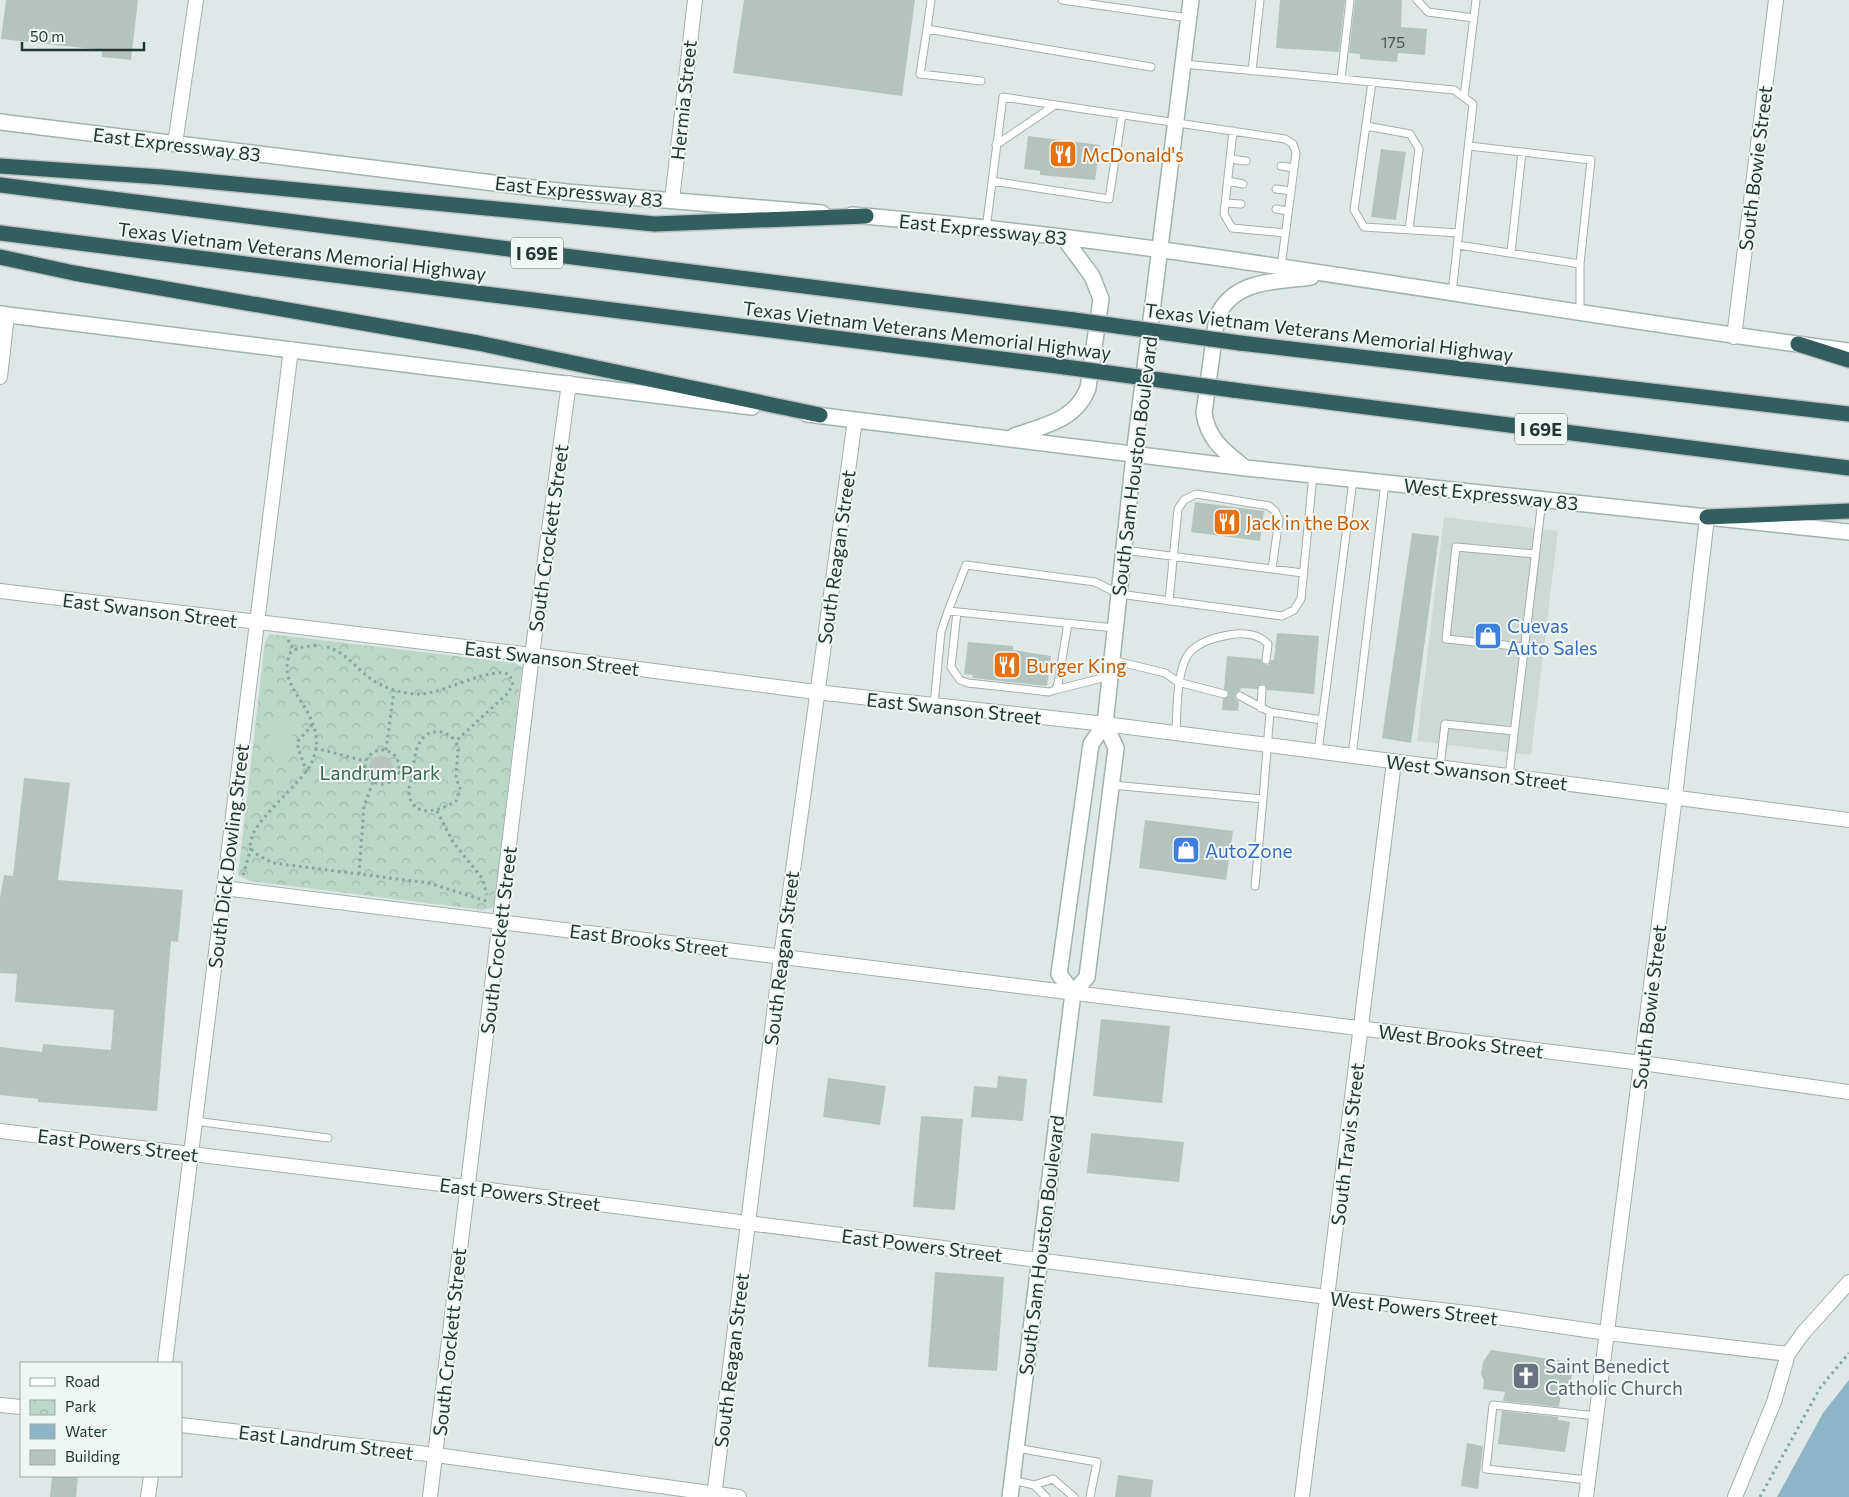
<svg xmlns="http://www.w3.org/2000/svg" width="1849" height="1497" viewBox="0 0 1849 1497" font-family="Commissioner,sans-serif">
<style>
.built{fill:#ced8d5}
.park{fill:url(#park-crowns)}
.pitch{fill:#bad7c7}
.water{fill:#8db4c7}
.building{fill:#b5c3bf}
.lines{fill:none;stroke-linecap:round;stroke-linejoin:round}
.lane-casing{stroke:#a3afad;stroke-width:9}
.street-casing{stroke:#a3afad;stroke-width:16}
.secondary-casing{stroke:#a0b3af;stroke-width:18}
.highway-casing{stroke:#bdc3c2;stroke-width:18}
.path{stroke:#83a8a3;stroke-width:3;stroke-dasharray:2.5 4;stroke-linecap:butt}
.lane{stroke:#fff;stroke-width:7}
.street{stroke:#fff;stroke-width:14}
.secondary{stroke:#fff;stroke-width:15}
.highway{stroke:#325f5d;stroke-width:15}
.highway-bridge-casing{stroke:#bdc3c2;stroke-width:18;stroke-linecap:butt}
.highway-bridge{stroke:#325f5d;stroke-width:15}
.labels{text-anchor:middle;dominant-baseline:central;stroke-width:4;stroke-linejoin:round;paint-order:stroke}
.number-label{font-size:16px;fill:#475957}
.shield{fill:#eff6f3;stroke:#60706d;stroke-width:1}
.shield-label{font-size:18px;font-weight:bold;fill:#223634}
.street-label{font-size:19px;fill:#223634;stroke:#eff6f3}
.food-label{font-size:19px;fill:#c56008;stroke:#eff6f3;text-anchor:start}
.shop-label{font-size:19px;fill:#366cbe;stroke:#eff6f3;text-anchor:start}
.park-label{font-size:19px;fill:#326850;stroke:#eff6f3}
.worship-label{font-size:19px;fill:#5b616d;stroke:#eff6f3;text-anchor:start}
</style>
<defs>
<pattern id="park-crowns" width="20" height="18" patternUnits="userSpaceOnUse" patternTransform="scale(1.25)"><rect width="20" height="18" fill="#bad7c7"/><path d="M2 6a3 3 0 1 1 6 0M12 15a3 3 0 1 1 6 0" fill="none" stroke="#a0b9ac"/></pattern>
</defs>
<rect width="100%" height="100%" fill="#dfe8e6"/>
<!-- built -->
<path class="built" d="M1444,517L1558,531L1531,755L1417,741Z"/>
<!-- park -->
<path class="park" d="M270,634L515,663L522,667L494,905L492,908L483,910L250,881L238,875L265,642Z"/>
<!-- pitch -->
<path class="pitch" d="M272,716L294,719L289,758L267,755Z"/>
<!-- water -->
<path class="water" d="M1849,1380V1497H1777L1823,1413Z"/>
<!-- building -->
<path class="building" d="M6,0H138L131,60L102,57V50L1,39Z
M744,0H915L902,96L733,73Z
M1280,0H1345L1339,52L1276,48Z
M1355,0H1402L1401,27L1427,29L1425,55L1398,53L1397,62L1360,59V54L1349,53Z
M1028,136L1100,145L1095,180L1040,175V171L1024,169Z
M1381,149L1406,152L1396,220L1371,217Z
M1195,502L1264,511L1260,541L1191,532Z
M1412,533L1439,536L1411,743L1382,738Z
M1277,633L1319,636L1314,694L1267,690L1265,685L1262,684L1257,689L1241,688L1240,691L1236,693L1235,698L1239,702L1238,711L1222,710L1223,699L1229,695L1228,691L1224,689L1227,656L1261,659L1263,664L1268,665L1271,660H1274Z
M968,642L1013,646V650L1051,656L1047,686L972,678L973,675L964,674Z
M369 768a12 12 0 1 1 24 0a12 12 0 1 1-24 0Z
M24,778L70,783L58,880L183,890L178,942L171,941L157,1111L38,1102V1099L0,1095V1047L42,1052L43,1044L111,1050L114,1010L15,1002L17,974L0,973V898L4,875L13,876Z
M1145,820L1233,831L1226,880L1139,868Z
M1101,1019L1170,1026L1162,1103L1093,1096Z
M998,1076L1027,1079L1023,1121L971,1117L974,1086L997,1088Z
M828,1078L886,1086L880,1125L823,1117Z
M921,1116L963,1119L955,1210L913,1207Z
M1091,1133L1184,1142L1179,1182L1087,1173Z
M935,1272L1004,1277L997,1371L928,1367Z
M1491,1350L1563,1361L1561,1373L1572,1374L1570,1387L1562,1386L1559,1407L1503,1401L1505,1392L1483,1389L1484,1381L1481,1374L1483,1362Z
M1502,1411L1558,1417V1420L1570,1422L1565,1452L1498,1444Z
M1467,1443L1483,1446L1478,1489L1461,1486Z
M1118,1475L1153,1480L1151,1497H1115Z
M52,1476H78L76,1497H50Z"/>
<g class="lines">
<!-- lane casing -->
<g class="lane-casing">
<path id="lane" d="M931,0L927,29L1151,67
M1062,0L1189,18
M1417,0L1428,12L1474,18
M927,29L920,74L981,81
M1183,64L1454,90L1473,104L1452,293
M1252,71L1260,0
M1341,79L1350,0
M1372,82L1354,210L1364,227L1459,233
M1464,97L1476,0
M1366,126L1410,134L1419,149L1409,230
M1233,131L1224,214L1232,228L1285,233
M996,145L1055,105
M1469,146L1591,160L1580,264V313
M1230,159L1246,161
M1281,166L1294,168
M992,181L1109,199L1122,115
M1228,181L1243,184
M1276,189L1291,191
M1226,203L1241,204
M1276,209L1288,211
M986,229L1003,97L1285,139L1293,144L1296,153L1281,267
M1458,245L1580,264
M1511,252L1522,152
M1124,550L1303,573
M1169,601L1178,509L1184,500L1196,494L1269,506L1275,511L1279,519L1272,569
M948,611L966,565L1095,582L1119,594L1282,616L1294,610L1301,599L1313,475
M957,612L951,667L960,680L968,683L1049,692L1055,690L1058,684L1068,623
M1524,647L1446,639L1456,547L1535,554
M1112,660L1165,673L1178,682L1224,694
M1055,690L1110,676
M1240,696L1270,712L1322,720
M934,705L941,632L948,611L1115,628
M1261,708L1262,689
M1176,733C1177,713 1176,666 1191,651C1200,642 1217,637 1229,635C1243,632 1259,634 1268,644L1266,660
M1318,752L1353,480
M1352,756L1385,483
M1440,767L1445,724L1514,731
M1509,776L1542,500
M1112,785L1263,799L1270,712
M1255,886L1263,799
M194,1121L328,1138
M1016,1448L1097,1462L1090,1497
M1012,1480L1034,1485L1046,1497
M1588,1480L1486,1469L1493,1405L1597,1416
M1034,1485L1053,1479L1074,1497"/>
</g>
<!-- street casing -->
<g class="street-casing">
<path id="street" d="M175,144L196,0
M672,200L695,0
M1734,337L1776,0
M0,377L7,315
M0,591L532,655L816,692L1105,724L1849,820
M224,888L1642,1063L1849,1092
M0,1131L466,1187L1327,1297L1476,1314L1607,1333L1788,1354
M165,1363L291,349
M0,1405L21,1407
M181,1425L436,1455L739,1497
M148,1497L151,1476
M430,1497L532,655L569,383
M714,1497L781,957L855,420
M1302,1497L1394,762
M1586,1497L1675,796L1707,517
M1735,1497L1774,1402L1788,1354L1804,1332L1849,1282"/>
</g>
<!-- secondary casing -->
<g class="secondary-casing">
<path id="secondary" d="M0,122L567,192L822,213
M852,215C1187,243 1517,308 1849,351
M0,314L752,407
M807,414L1246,468L1849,532
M1014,436C1044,426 1076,420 1088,388L1101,299L1092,276L1064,238
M1245,468C1224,451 1208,440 1204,413L1217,317C1234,279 1275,282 1311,277
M1073,993L1059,974L1091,744L1105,724L1134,455L1191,0
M1010,1497L1073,993L1087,977L1116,748L1105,724"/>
</g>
<!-- highway casing -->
<g class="highway-casing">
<path id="highway" d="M0,166L162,177L655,224L866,216
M0,185L1074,320
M0,233L1065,367
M0,257L74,273L478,343L820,415
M1240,343L1849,414
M1798,344L1849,360
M1233,390L1849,468
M1707,517L1849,511"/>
</g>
<!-- path -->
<path class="path" d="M288,640L294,650
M316,645L298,648L291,652C271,691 333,712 312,762C303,784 243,827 251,848C255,856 267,859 273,863L429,883L486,901
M327,647C343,651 354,665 367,676C382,688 402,694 421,694C445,693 492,665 510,675L513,685L507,694L456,741L458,749L456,778L460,788L456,801C442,810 413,820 409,794C408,786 412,779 413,771C414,765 414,758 416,752C421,730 441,725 456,741
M315,748L365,761
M365 767a17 17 0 1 1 34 0a17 17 0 1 1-34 0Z
M386,750L394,691
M307,772L298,748V741L313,724
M398,772L412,777
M437,811L453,842L482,878L487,895
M359,874L364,806L373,782
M243,875L251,848
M1760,1497L1820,1388L1849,1353"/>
<!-- lane -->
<use href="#lane" class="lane"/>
<!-- street -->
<use href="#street" class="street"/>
<!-- secondary -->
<use href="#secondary" class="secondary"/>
<!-- highway -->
<use href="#highway" class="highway"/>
<!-- highway-bridge casing -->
<g class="highway-bridge-casing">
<path id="highway-bridge" d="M1074,320L1240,343
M1065,367L1233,390"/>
</g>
<!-- highway-bridge -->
<use href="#highway-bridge" class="highway-bridge"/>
</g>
<!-- icons -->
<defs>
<g id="restaurant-square" transform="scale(1.4375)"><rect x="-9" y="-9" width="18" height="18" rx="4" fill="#e8710a" stroke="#eff6f3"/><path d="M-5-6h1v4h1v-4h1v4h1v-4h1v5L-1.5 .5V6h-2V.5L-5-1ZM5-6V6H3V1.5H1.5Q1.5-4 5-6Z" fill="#fff"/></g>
<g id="shop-square" transform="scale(1.4375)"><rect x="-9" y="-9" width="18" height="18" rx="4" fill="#3f7fe0" stroke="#eff6f3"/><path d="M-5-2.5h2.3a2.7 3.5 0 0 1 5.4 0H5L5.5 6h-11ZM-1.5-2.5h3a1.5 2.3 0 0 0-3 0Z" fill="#fff"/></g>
<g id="church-square" transform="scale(1.4375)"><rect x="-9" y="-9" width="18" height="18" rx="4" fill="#6b7280" stroke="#eff6f3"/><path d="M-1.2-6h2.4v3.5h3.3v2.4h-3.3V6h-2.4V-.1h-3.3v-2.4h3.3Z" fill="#fff"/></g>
</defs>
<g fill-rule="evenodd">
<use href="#restaurant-square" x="1063" y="154"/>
<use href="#restaurant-square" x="1227" y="522"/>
<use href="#shop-square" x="1488" y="636"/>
<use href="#restaurant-square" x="1007" y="665"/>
<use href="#shop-square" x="1186" y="850"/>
<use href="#church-square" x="1526" y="1376"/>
</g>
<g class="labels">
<!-- number labels -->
<g class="number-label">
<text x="1393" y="41">175</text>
</g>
<!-- shield labels -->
<g class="shield">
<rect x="511" y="237.5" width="52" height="31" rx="4"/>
<rect x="1515" y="413.5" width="52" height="31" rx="4"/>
</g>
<g class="shield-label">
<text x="537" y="253">I 69E</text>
<text x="1541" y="429">I 69E</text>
</g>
<!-- street labels -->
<g class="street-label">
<text transform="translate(683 100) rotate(-84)">Hermia Street</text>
<text transform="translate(177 144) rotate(7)">East Expressway 83</text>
<text transform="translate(1755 168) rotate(-83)">South Bowie Street</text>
<text transform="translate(579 191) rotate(6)">East Expressway 83</text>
<text transform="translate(983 229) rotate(6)">East Expressway 83</text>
<text transform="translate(302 251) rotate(7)">Texas Vietnam Veterans Memorial Highway</text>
<text transform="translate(927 330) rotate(7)">Texas Vietnam Veterans Memorial Highway</text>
<text transform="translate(1329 332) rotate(7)">Texas Vietnam Veterans Memorial Highway</text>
<text transform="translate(1134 466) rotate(-83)">South Sam Houston Boulevard</text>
<text transform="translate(1491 494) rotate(6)">West Expressway 83</text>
<text transform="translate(548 538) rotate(-82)">South Crockett Street</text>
<text transform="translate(836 557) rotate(-82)">South Reagan Street</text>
<text transform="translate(150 610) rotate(7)">East Swanson Street</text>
<text transform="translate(552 658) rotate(7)">East Swanson Street</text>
<text transform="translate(954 708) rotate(6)">East Swanson Street</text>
<text transform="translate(1477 772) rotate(7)">West Swanson Street</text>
<text transform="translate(228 856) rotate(-83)">South Dick Dowling Street</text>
<text transform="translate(498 940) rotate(-83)">South Crockett Street</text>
<text transform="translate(649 940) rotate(7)">East Brooks Street</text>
<text transform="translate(781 958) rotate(-83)">South Reagan Street</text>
<text transform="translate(1649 1007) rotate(-83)">South Bowie Street</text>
<text transform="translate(1461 1041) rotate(7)">West Brooks Street</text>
<text transform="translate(1347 1144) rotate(-83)">South Travis Street</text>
<text transform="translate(118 1145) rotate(7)">East Powers Street</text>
<text transform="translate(520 1194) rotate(7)">East Powers Street</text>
<text transform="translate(922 1245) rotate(7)">East Powers Street</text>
<text transform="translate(1041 1245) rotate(-83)">South Sam Houston Boulevard</text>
<text transform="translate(1414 1308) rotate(7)">West Powers Street</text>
<text transform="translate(449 1342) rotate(-84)">South Crockett Street</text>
<text transform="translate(731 1360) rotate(-83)">South Reagan Street</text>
<text transform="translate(326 1442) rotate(7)">East Landrum Street</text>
</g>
<!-- food labels -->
<g class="food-label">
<text x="1082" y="154">McDonald's</text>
<text x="1246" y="522">Jack in the Box</text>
<text x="1026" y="665">Burger King</text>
</g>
<!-- shop labels -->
<g class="shop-label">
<text x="1507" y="625">Cuevas<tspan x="1507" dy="22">Auto Sales</tspan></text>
<text x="1205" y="850">AutoZone</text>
</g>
<!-- park labels -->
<g class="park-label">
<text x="380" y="772">Landrum Park</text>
</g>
<!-- worship labels -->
<g class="worship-label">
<text x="1545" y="1365">Saint Benedict<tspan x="1545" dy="22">Catholic Church</tspan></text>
</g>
</g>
<!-- legend -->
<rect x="20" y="1362" width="162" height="115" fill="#eff6f3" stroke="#9da9a7"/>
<rect x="30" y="1378" width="25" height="8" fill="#ffffff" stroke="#9da9a7"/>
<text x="65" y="1387" font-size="15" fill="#223634">Road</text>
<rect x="30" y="1400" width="25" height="15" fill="url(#park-crowns)" stroke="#9da9a7"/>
<text x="65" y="1412" font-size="15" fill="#223634">Park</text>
<rect x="30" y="1424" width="25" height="15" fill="#8db4c7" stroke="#9da9a7"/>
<text x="65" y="1437" font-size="15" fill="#223634">Water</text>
<rect x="30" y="1450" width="25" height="15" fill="#b5c3bf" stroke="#9da9a7"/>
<text x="65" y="1462" font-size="15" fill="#223634">Building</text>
<!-- scale -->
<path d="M22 42v8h122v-8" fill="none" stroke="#223634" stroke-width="2.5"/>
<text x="30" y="42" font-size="15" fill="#223634" stroke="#eff6f3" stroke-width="4" paint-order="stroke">50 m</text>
</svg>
